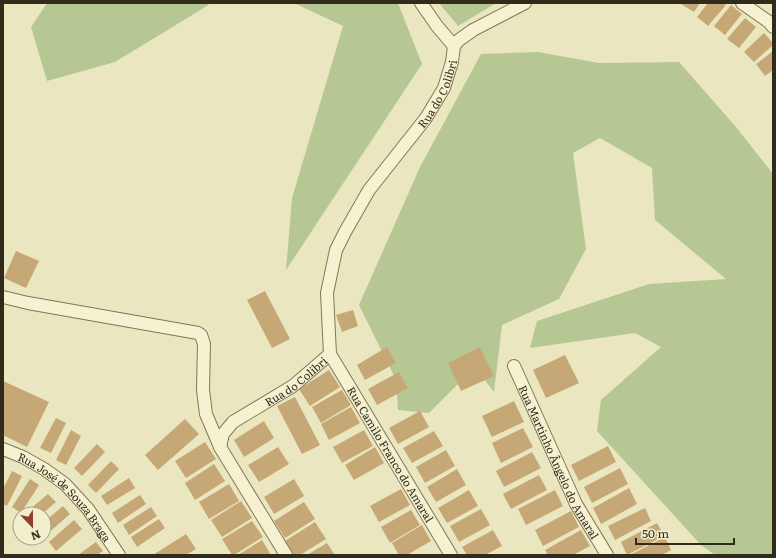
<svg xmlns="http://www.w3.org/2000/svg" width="776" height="558" viewBox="0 0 776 558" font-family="Literata,serif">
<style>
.green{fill:#b7c794}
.building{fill:#c6a877}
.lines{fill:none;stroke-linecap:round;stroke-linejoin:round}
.street-casing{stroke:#817659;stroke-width:14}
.street{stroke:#f6f2d1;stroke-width:12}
.labels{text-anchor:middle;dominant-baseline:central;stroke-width:3;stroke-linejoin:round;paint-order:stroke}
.street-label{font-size:11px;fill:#322b1c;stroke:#f2efce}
</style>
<rect width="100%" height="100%" fill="#eae6bf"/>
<!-- green -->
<path class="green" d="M47,3H210L207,6L115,62L47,81L31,27Z
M294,3H398L422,64L286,270L292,198L343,26Z
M439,3H496L458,26Z
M538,52L599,63L679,62L736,127L773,174V555H715L701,545L597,431L601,400L661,347L635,333L530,348L537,321L649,284L726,279L655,220L652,168L600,138L573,153L586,249L559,299L502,325L494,392L475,367L429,413L398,410L396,380L359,305L420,167L481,54Z"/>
<!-- building -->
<path class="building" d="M682,3H700L694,12L681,4Z
M708,3H723L726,5L708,26L697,17Z
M731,5L742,14L725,35L714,26Z
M745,18L756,27L739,48L727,39Z
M764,33L773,43V45L754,62L744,52Z
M773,51V70L765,76L756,64Z
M16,251L39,261L26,288L4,278Z
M265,291L290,339L272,348L247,300Z
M353,310L358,326L342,332L336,315Z
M387,347L396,363L365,380L357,365Z
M480,347L494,376L461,391L448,363Z
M565,355L579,383L546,398L533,370Z
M329,370L340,387L310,406L299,389Z
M399,372L408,388L377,405L368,389Z
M3,381L49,402L27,447L3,435Z
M342,390L351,405L321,423L312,407Z
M295,397L320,445L302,454L277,406Z
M514,401L524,422L492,437L482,416Z
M351,407L360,423L329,440L321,424Z
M420,411L429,427L398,444L389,428Z
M56,418L66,423L51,453L40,448Z
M185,419L199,434L158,470L145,455Z
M264,421L274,438L244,457L234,440Z
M523,428L533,447L501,463L492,443Z
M71,430L81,436L66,465L56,460Z
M364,430L373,446L342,463L333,447Z
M434,431L443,446L412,463L403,448Z
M205,442L216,459L186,478L175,461Z
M97,444L105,452L82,476L74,468Z
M608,446L616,462L579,481L571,465Z
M278,447L289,464L259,482L248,465Z
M375,447L384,463L354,480L345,465Z
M446,450L455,466L425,483L416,467Z
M532,452L541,468L504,487L496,471Z
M111,461L119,469L96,493L88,485Z
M214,464L225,481L195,500L185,483Z
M620,468L628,484L592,503L584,487Z
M457,469L466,485L436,502L427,487Z
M12,471L22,476L7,506L3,504V489Z
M539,475L547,490L511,509L503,494Z
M129,478L135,488L107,505L101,496Z
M30,479L39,485L21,513L12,507Z
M294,479L304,496L274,514L264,497Z
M229,484L239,501L209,519L199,502Z
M629,488L637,504L601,524L593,508Z
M401,489L410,505L379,522L370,506Z
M469,490L478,506L447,523L438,508Z
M555,490L563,506L526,525L518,509Z
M48,494L56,502L42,514H24Z
M140,495L146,504L118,523L112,513Z
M241,501L252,518L222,537L211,520Z
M304,502L315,519L285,538L274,521Z
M63,506L70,514L45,536L44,535V522Z
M151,507L157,516L129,535L123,525Z
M645,508L651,521L615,540L608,526Z
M481,509L490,525L459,542L450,526Z
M411,510L420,525L390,543L381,527Z
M571,511L579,527L543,546L535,530Z
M159,519L165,528L137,547L131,537Z
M74,520L82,529L56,551L49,542Z
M252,521L263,537L234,555H232L222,539Z
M315,522L326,539L300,555H294L285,541Z
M657,523L664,536L627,555L621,542Z
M422,525L431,541L407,555H399L392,543Z
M493,530L502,546L485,555H467L462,547Z
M581,530L590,546L573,555H548L545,550Z
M186,534L196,549L186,555H153Z
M665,537L671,550L662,555H630Z
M262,540L271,555H238Z
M96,542L103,551L97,555H78Z
M327,543L335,555H307Z"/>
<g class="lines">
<!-- street casing -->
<g class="street-casing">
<g id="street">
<path d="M421,3L437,26L454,46"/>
<path d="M742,3L769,22L773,27"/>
<path d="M3,297L28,303L198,333L201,335L204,344L203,390L206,414L220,447L286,555"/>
<path id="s1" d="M514,366L576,504L607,555"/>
<path id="s2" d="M220,447L223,434L233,422L293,386L330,354"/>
<path id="s3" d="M3,449L23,457L44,469L65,484L88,509L119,555"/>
<path id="s4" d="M451,555L330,354L327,293L336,250L345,232L369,190L426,118L444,88L452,62L454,46L459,40L473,30L525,3"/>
</g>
</g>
<!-- street -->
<use href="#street" class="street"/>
</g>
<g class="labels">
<!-- street labels -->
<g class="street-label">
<text stroke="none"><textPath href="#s4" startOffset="527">Rua do Colibri</textPath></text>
<text stroke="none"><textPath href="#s2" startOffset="104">Rua do Colibri</textPath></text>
<text transform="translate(391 454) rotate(59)">Rua Camilo Franco do Amaral</text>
<text stroke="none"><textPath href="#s1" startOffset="106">Rua Martinho Ângelo do Amaral</textPath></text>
<text stroke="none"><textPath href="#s3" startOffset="80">Rua José de Souza Braga</textPath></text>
</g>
</g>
<!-- border -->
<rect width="776" height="558" fill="none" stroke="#322b1c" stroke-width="8"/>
<!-- north arrow -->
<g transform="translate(32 526) rotate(158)"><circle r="19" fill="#f2efce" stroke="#a5a187"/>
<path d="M0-3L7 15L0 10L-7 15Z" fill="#8c402d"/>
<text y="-6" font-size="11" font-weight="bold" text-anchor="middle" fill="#322b1c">N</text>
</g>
<!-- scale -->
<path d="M636 538v6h98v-6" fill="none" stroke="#322b1c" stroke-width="2"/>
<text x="642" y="538" font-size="12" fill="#322b1c" stroke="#f2efce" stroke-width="3" paint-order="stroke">50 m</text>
</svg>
